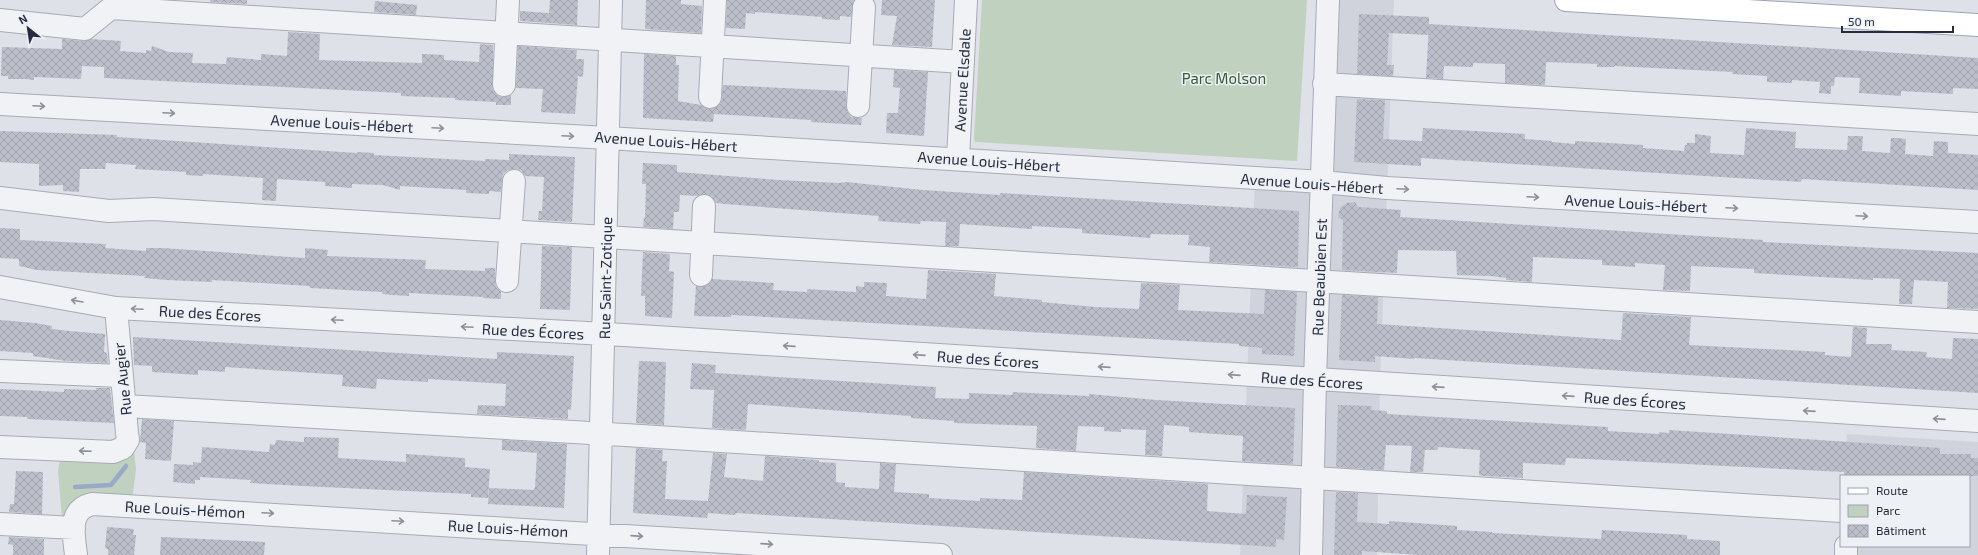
<svg xmlns="http://www.w3.org/2000/svg" width="1978" height="555" viewBox="0 0 1978 555" font-family="'Exo 2',sans-serif">
<style>
.built{fill:#d0d3dc}
.green{fill:#c1d1bf}
.lines{fill:none;stroke-linecap:round;stroke-linejoin:round}
.stream{stroke:#99aac8;stroke-width:4.5}
.building{fill:url(#building-cross-hatch)}
.minor-casing{stroke:#a7abb4;stroke-width:24}
.major-casing{stroke:#9da3b3;stroke-width:24}
.minor{stroke:#f1f2f6;stroke-width:22}
.major{stroke:#fff;stroke-width:22}
.oneway{stroke:#8c909a}
.labels{text-anchor:middle;dominant-baseline:central;stroke-width:3;stroke-linejoin:round;paint-order:stroke}
.park-label{font-size:15px;fill:#375a35;stroke:#edf0f5}
.street-label{font-size:15px;fill:#272d3e;stroke:#edf0f5}
</style>
<defs>
<pattern id="building-cross-hatch" width="8" height="8" patternUnits="userSpaceOnUse"><rect width="8" height="8" fill="#bbbfca"/><path d="M0 0l8 8M0 8l8-8" fill="none" stroke="#a1a4af"/></pattern>
</defs>
<rect width="100%" height="100%" fill="#dee1e7"/>
<!-- built -->
<path class="built" d="M1328,0H1394L1380,384L1377,555H1240L1255,179L1322,182Z
M1847,434L1978,442V555H1853V546H1969V476H1844Z"/>
<!-- green -->
<path class="green" d="M982,0H1307L1297,161L975,142L974,139Z
M134,451L136,469L132,500L68,509L62,518L58,471L61,455C79,462 121,470 134,451Z"/>
<g class="lines">
<!-- stream -->
<path class="stream" d="M75,487L111,485L126,466"/>
</g>
<!-- building -->
<path class="building" d="M210,0H247V4L210,2Z
M550,0H578L577,25L520,21V11L549,13Z
M646,0H681V4L702,6L701,33L645,29Z
M727,0H854L851,17L840,16V20L822,19V17L755,12V14L746,13L745,29L726,28Z
M882,0H935L932,47L892,45L897,16L881,15Z
M375,1L417,5L416,15L374,12Z
M1359,14L1429,17V35L1389,33L1387,65H1394L1393,76L1357,74Z
M1429,24L1978,58V89L1953,88V94L1901,91V96L1859,93L1860,78L1835,77L1834,86H1831V94L1819,93L1820,82L1792,80V83L1767,82V76L1732,74L1733,72L1614,66V67H1597V64L1546,62L1545,85L1505,83V64L1473,63V67L1444,66L1443,79L1426,78Z
M288,32L320,34L319,60L422,63V54L444,55V60L479,62L480,44L493,45V90L497,95L503,97L511,95V105H496V102L455,100V98L401,96V93L104,78V67L82,66L81,79L34,77V80L25,79H8V76H1L2,47L62,49V39L84,41L91,39L121,41L120,51L146,53V50L151,51L152,46L169,52L193,53L192,63L226,64L227,57L261,60V54L287,56Z
M518,46L577,50L576,59H584L583,77L578,76L575,114L541,112L543,89L516,88Z
M644,54L676,56V65H679L678,101L701,105L709,109L715,108L721,103L723,85L846,91L847,111L851,117L862,118L861,125L811,122V120L714,114L713,122L643,118Z
M894,70L928,72L924,136L886,133L887,113H898L900,88L893,87Z
M1357,99L1385,100L1383,139L1422,141L1423,128L1525,134V139L1552,141V142L1575,144V141L1643,145V148L1684,151L1685,145H1687V143H1695V134L1711,136L1710,153L1744,155L1746,128L1796,132L1795,148L1847,150L1848,136H1863L1862,151L1890,153L1891,138H1898L1906,139L1905,154L1933,156L1934,141L1948,142V153L1978,155V190L1802,179L1801,182L1421,158V166L1354,162Z
M0,131L117,135V137L357,153V152L374,153V155L485,161V159L509,160V154L575,157L572,222L538,220L539,211H542L544,177L525,176L521,170L514,169L508,170L503,174L501,192L489,191V194L466,193V190L400,186V190L383,185L352,184V188L325,186V182L277,179L276,201L262,200L263,178L203,174V176L186,175V172L135,169L136,165L106,163L105,169H80L79,192L63,191V185L39,186V164L0,162Z
M643,163L677,165V172L779,180L839,183L846,182L923,190L1000,195V193L1299,211L1298,267L1209,262L1210,247L1188,245L1189,235L1151,234L1150,238L1082,233V229L1032,226V229L960,224L959,246H945L946,222L921,221L920,224L878,221L879,216L725,204L716,203L711,196L705,194L697,196L680,195L679,212H674L673,229L643,227L644,218H645L646,184H642Z
M1355,202L1358,207L1401,210L1400,217L1763,240V242L1978,253V309L1947,308L1948,282L1914,280L1912,304H1899L1900,279L1873,278V280L1754,273V269L1691,266L1690,291L1663,290L1665,265L1635,263V267L1602,265V260L1533,257L1532,282L1506,280V278L1491,276L1457,275L1456,251L1398,250L1397,273L1342,270L1343,220L1338,217L1340,208L1347,203Z
M0,228L20,229V240L106,244L105,248L146,251V248H163L305,258V248L328,250L327,256L426,260L425,269L485,271V268H495V281L496,287L501,292V299L483,298V297L409,293V296L393,295L382,294V292L310,288V286L212,280V282L167,280L144,278L145,276L37,270L19,266V259L0,258Z
M542,246L572,247L570,310L540,309Z
M643,252L670,254L669,271L674,272L672,318L645,316V296H641Z
M928,270L996,274L994,296L1042,300V302L1095,307L1139,309L1141,283L1180,285L1178,310L1264,314L1265,290L1297,292L1294,356L1262,354V348L1239,346V344L751,316L731,315V317L694,316L696,286H706L712,279L774,283L773,290L807,292V289L856,292V286L864,287V282L887,283L886,296L926,299Z
M1342,295L1378,297L1377,324L1393,325L1621,340L1623,313L1691,317L1689,345L1825,352V355L1851,357L1853,327L1867,328L1866,344H1892L1891,350L1927,352L1926,357L1952,359L1953,338L1978,339V393L1414,358V359L1375,356V362L1339,360Z
M0,320L35,323L52,326V329L69,331L105,334L104,352L107,353L108,363L66,361L33,356V353L0,351Z
M133,337L497,359V352L574,356L571,410L568,409V419L477,414L478,405L505,406L506,384L428,379V382L377,379L376,389L342,386L343,375L225,367V372L198,370V375L152,372V366L134,365Z
M639,361L666,362L664,425L636,423Z
M692,363L716,365L715,373L936,387L935,398L969,399V393L1012,395L1013,392L1089,396V394L1157,400L1295,408L1293,464L1242,461L1243,436L1189,432V427L1164,425L1162,456L1145,455L1146,430L1121,429V432L1104,431V427L1078,426L1076,451L1036,448L1037,426L954,423V421L911,418V416L883,414L748,404L746,430L712,428L714,390L690,389Z
M96,388H110L114,423L27,419V417L0,416V389L64,392V389L96,390Z
M1338,405L1372,406L1371,410L1387,411V414L1608,427V431L1659,434V432L1669,433V430L1940,448V454H1971V458H1978V476H1844V472L1566,458L1565,465L1523,463V478L1484,476L1479,475L1480,450L1438,447V450H1425L1423,472H1410L1412,446L1386,445L1384,470L1336,467Z
M142,419L174,421L171,461L145,459L146,443L140,442Z
M304,437L339,438L338,458L406,462V454L465,458V467L490,469L488,498L471,497V494L302,486L250,483L251,480L200,477V480H195V484L173,482L174,464L193,465V462L201,463L202,447L269,452L270,444L275,445L276,440L304,442Z
M502,440L567,444L564,508L488,504L489,488L534,490L535,487L537,453L502,450Z
M636,448L663,450L662,461H667L665,499L708,501L713,453L727,454L724,477L763,481L765,456L819,460V462L836,463V482L845,483V487L879,489L880,463L896,464L894,492L929,494V498L980,501V498L1022,500L1024,472L1208,484L1207,511L1246,514L1247,495L1287,497L1284,540L1276,539V547L736,513L735,515L708,513L707,518L633,513Z
M16,471L43,472L42,514L9,512L10,504H14Z
M1336,492L1358,493L1357,522L1389,524V521L1457,526V530L1492,532V533L1601,539L1602,530L1687,535V539L1720,541V555H1419L1362,551V555H1334Z
M107,527L134,529L133,535H136L134,555H108V549L105,548Z
M9,537L44,539V555H13V545L8,544Z
M161,537L265,542L264,555H160Z"/>
<g class="lines">
<!-- minor casing -->
<g class="minor-casing">
<path id="minor" d="M0,20L85,29L111,8L963,62
M1324,84L1978,124
M504,85L508,0
M710,97L715,0
M0,104L608,138L1322,182L1387,188L1978,222
M858,106L864,7
M958,159L966,0
M0,198L109,211L153,209L1978,322
M701,275L704,206
M507,281L514,181
M0,287L116,308L624,335L1978,421
M0,371L121,376
M125,406L625,435L1841,511
M0,447L113,452L123,448L128,440L127,433L116,308
M0,524L74,528
M76,555C74,535 67,510 92,504L941,555
M598,555L611,0
M1311,555L1315,380L1328,0
M1846,555V546"/>
</g>
<!-- major casing -->
<g class="major-casing">
<path id="major" d="M1566,0L1978,25"/>
</g>
<!-- minor -->
<use href="#minor" class="minor"/>
<!-- major -->
<use href="#major" class="major"/>
</g>
<!-- one-way arrows -->
<defs><path id="oneway-shaft" d="M-6 0H5M1.5-3L5.5 0L1.5 3" fill="none" stroke-width="1.6" stroke-linecap="round" stroke-linejoin="round"/></defs>
<g class="oneway">
<use href="#oneway-shaft" transform="translate(39 106) rotate(3)"/>
<use href="#oneway-shaft" transform="translate(169 113) rotate(3)"/>
<use href="#oneway-shaft" transform="translate(438 128) rotate(3)"/>
<use href="#oneway-shaft" transform="translate(568 136) rotate(3)"/>
<use href="#oneway-shaft" transform="translate(1403 189) rotate(3)"/>
<use href="#oneway-shaft" transform="translate(1533 197) rotate(3)"/>
<use href="#oneway-shaft" transform="translate(1732 208) rotate(3)"/>
<use href="#oneway-shaft" transform="translate(1862 216) rotate(3)"/>
<use href="#oneway-shaft" transform="translate(77 301) rotate(-170)"/>
<use href="#oneway-shaft" transform="translate(137 309) rotate(-177)"/>
<use href="#oneway-shaft" transform="translate(337 320) rotate(-177)"/>
<use href="#oneway-shaft" transform="translate(467 327) rotate(-177)"/>
<use href="#oneway-shaft" transform="translate(789 346) rotate(-176)"/>
<use href="#oneway-shaft" transform="translate(919 355) rotate(-176)"/>
<use href="#oneway-shaft" transform="translate(1104 367) rotate(-176)"/>
<use href="#oneway-shaft" transform="translate(1234 375) rotate(-176)"/>
<use href="#oneway-shaft" transform="translate(1438 387) rotate(-176)"/>
<use href="#oneway-shaft" transform="translate(1568 396) rotate(-176)"/>
<use href="#oneway-shaft" transform="translate(1809 411) rotate(-176)"/>
<use href="#oneway-shaft" transform="translate(1939 419) rotate(-176)"/>
<use href="#oneway-shaft" transform="translate(85 451) rotate(-178)"/>
<use href="#oneway-shaft" transform="translate(268 513) rotate(3)"/>
<use href="#oneway-shaft" transform="translate(398 521) rotate(3)"/>
<use href="#oneway-shaft" transform="translate(637 536) rotate(4)"/>
<use href="#oneway-shaft" transform="translate(767 544) rotate(4)"/>
</g>
<g class="labels">
<!-- park labels -->
<g class="park-label">
<text x="1224" y="78">Parc Molson</text>
</g>
<!-- street labels -->
<g class="street-label">
<text transform="translate(962 80) rotate(-87)">Avenue Elsdale</text>
<text transform="translate(342 123) rotate(3)">Avenue Louis-Hébert</text>
<text transform="translate(666 141) rotate(4)">Avenue Louis-Hébert</text>
<text transform="translate(989 161) rotate(4)">Avenue Louis-Hébert</text>
<text transform="translate(1312 183) rotate(4)">Avenue Louis-Hébert</text>
<text transform="translate(1636 203) rotate(3)">Avenue Louis-Hébert</text>
<text transform="translate(1319 277) rotate(-88)">Rue Beaubien Est</text>
<text transform="translate(605 278) rotate(-89)">Rue Saint-Zotique</text>
<text transform="translate(210 313) rotate(3)">Rue des Écores</text>
<text transform="translate(533 331) rotate(3)">Rue des Écores</text>
<text transform="translate(988 359) rotate(4)">Rue des Écores</text>
<text transform="translate(122 379) rotate(-96)">Rue Augier</text>
<text transform="translate(1312 380) rotate(4)">Rue des Écores</text>
<text transform="translate(1635 400) rotate(4)">Rue des Écores</text>
<text transform="translate(185 509) rotate(3)">Rue Louis-Hémon</text>
<text transform="translate(508 528) rotate(3)">Rue Louis-Hémon</text>
</g>
</g>
<!-- legend -->
<rect x="1840" y="475" width="130" height="72" fill="#edf0f5" stroke="#9ea2ac"/>
<rect x="1848" y="488" width="20" height="6" fill="#ffffff" stroke="#9ea2ac"/>
<text x="1876" y="495" font-size="12" fill="#272d3e">Route</text>
<rect x="1848" y="505" width="20" height="12" fill="#c1d1bf" stroke="#9ea2ac"/>
<text x="1876" y="515" font-size="12" fill="#272d3e">Parc</text>
<rect x="1848" y="525" width="20" height="12" fill="url(#building-cross-hatch)" stroke="#9ea2ac"/>
<text x="1876" y="535" font-size="12" fill="#272d3e">Bâtiment</text>
<!-- north arrow -->
<g transform="translate(28 28) rotate(330)" stroke="#edf0f5" stroke-width="3" paint-order="stroke">
<path d="M0-3L7 15L0 10L-7 15Z" fill="#272d3e"/>
<text y="-6" font-size="11" font-weight="bold" text-anchor="middle" fill="#272d3e">N</text>
</g>
<!-- scale -->
<path d="M1842 26v6h111v-6" fill="none" stroke="#272d3e" stroke-width="2"/>
<text x="1848" y="26" font-size="12" fill="#272d3e" stroke="#edf0f5" stroke-width="3" paint-order="stroke">50 m</text>
</svg>
